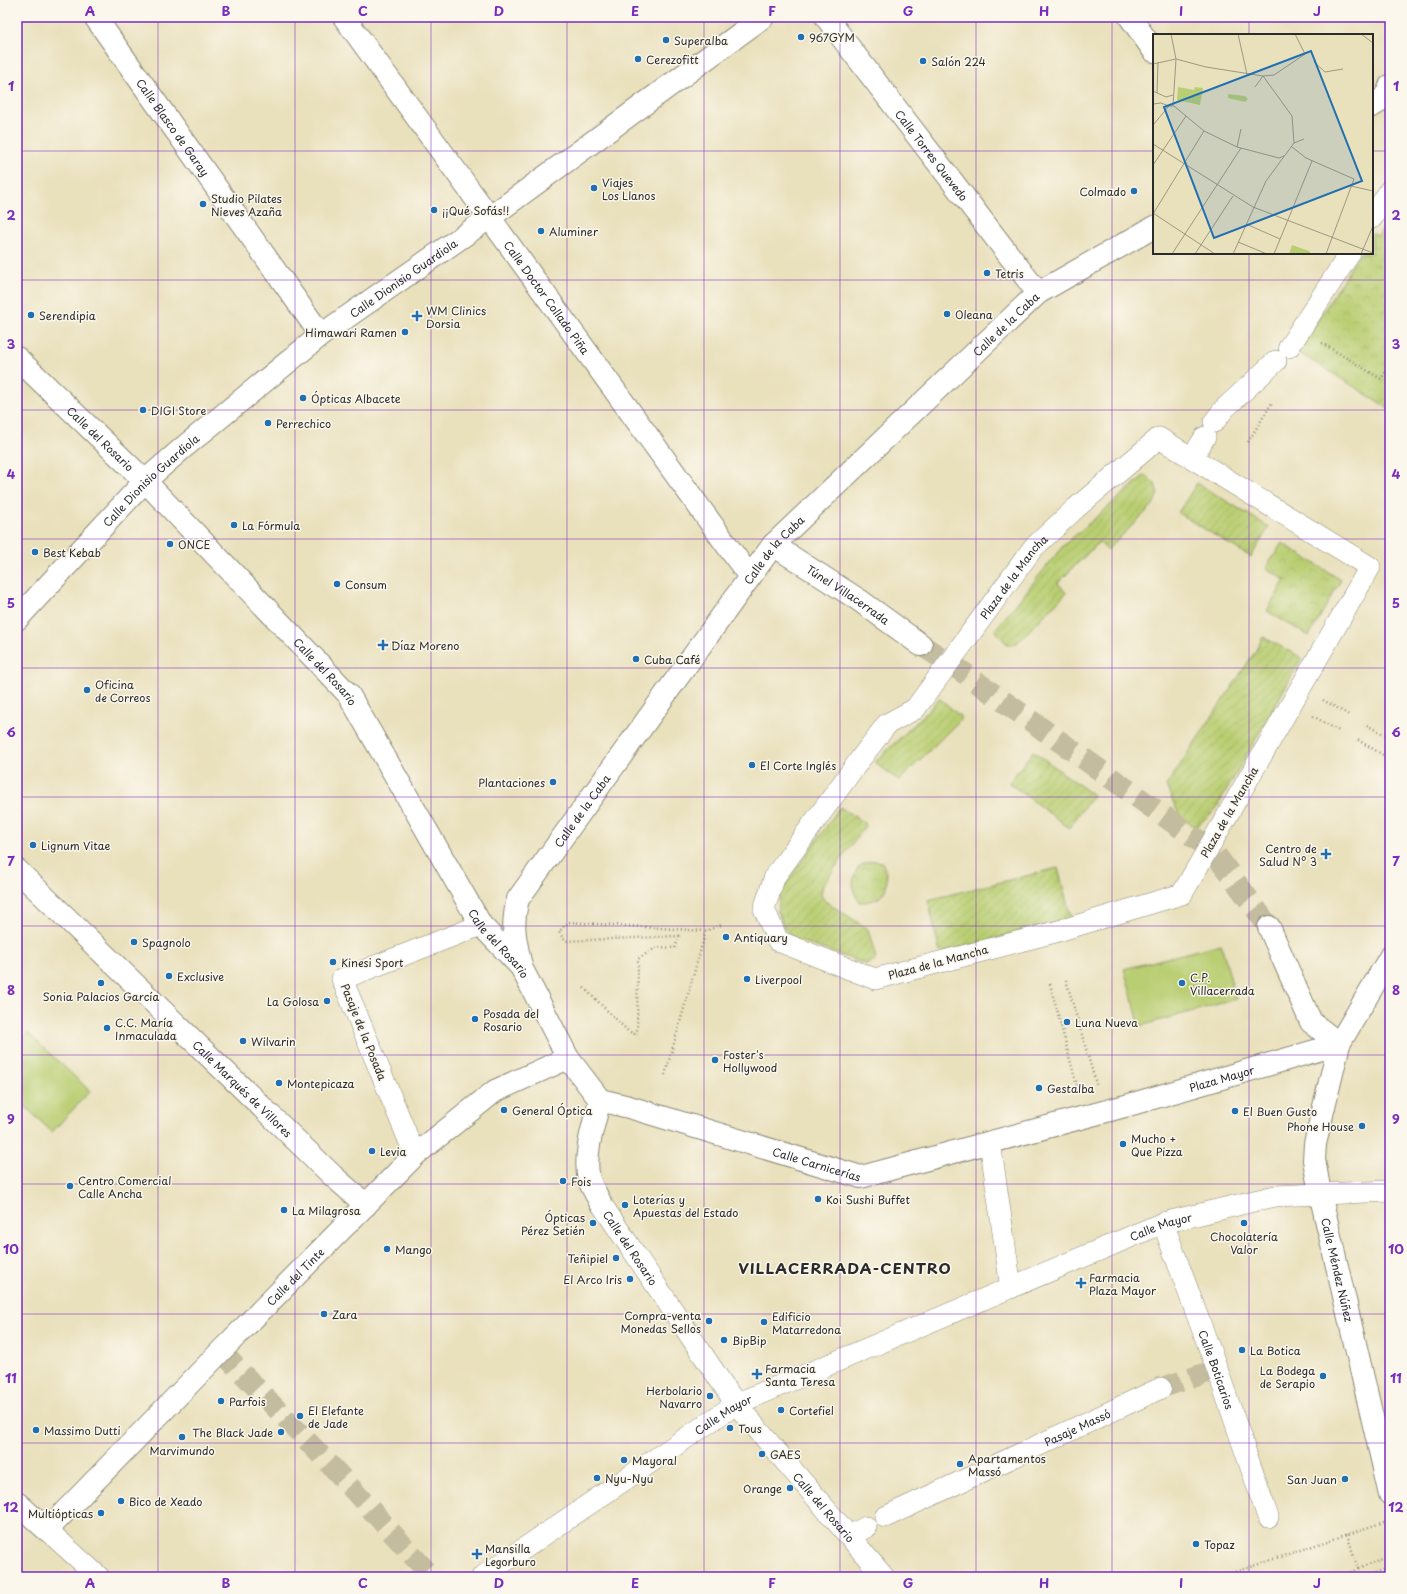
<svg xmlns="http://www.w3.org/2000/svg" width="1407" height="1594" viewBox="0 0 1407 1594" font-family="'Playpen Sans',sans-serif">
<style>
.park{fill:url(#park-crowns);stroke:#727c4e}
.garden{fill:url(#garden-furrows);stroke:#727c4e}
.pitch{fill:#b9ce72;stroke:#727c4e}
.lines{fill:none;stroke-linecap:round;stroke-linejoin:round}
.pedestrian-tunnel{stroke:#c3bc9f;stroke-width:21;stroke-dasharray:21 10;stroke-linecap:butt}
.minor-tunnel{stroke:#c3bc9f;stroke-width:22;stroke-dasharray:22 11;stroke-linecap:butt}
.pedestrian-casing{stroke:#8a8674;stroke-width:22}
.minor-casing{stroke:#8a8674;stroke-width:24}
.path{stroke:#8a8674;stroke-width:2.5;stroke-dasharray:1 3;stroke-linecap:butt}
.pedestrian{stroke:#fff;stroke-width:21}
.minor{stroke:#fff;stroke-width:22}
.grid{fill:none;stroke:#7b2cbf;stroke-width:1;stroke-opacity:0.55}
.poi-dot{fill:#1f6fb2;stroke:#fbf7ec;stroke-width:1.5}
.labels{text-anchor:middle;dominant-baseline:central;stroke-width:3;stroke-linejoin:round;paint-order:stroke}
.poi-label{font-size:11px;fill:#2b2b2b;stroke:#fbf7ec;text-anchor:start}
.street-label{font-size:11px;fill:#2b2b2b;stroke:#fbf7ec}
.district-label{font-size:15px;font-weight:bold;letter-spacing:1px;fill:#2b2b2b;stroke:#fbf7ec}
.inset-road{fill:none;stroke:#9d9882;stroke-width:1}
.view{fill:#1f6fb2;fill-opacity:0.15;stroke:#1f6fb2;stroke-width:2}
.inset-edge{fill:none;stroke:#2b2b2b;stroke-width:2}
.neatline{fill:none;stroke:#7b2cbf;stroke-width:1.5}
.grid-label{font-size:13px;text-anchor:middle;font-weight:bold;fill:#7b2cbf}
</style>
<defs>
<pattern id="park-crowns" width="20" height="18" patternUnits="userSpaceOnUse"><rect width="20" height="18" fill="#b9ce72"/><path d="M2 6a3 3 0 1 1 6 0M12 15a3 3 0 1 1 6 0" fill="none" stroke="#9fb163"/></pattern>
<pattern id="garden-furrows" width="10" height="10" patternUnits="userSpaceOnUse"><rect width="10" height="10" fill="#b9ce72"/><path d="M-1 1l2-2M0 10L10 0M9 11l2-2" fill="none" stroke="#9fb163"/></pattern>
</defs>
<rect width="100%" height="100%" fill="#fbf7ec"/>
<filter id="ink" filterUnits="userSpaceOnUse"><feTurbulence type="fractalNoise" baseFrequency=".025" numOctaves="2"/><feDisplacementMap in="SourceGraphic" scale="8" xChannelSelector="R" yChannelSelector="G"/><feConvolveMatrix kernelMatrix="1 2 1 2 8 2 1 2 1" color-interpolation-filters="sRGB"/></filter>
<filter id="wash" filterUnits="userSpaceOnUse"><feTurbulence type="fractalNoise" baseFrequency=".012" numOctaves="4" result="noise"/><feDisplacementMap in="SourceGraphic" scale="16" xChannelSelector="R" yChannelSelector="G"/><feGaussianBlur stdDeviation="0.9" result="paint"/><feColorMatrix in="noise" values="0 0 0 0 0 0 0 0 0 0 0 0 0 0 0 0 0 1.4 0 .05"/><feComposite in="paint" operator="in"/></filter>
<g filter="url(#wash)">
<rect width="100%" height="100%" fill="#e9e0bc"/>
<!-- park -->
<path class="park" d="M1390,217V409L1298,352L1360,253H1372V233L1378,236Z
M1282,543L1341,580L1309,636L1267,611L1285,580L1266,568Z
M876,861L882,862C892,883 887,903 860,902C851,893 851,878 859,867C863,863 871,861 876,861Z"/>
<!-- garden -->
<path class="garden" d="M1145,475L1155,484L1158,494L1153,505L1107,550L1099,542L1058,583L1066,593L1017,643L1011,645L1006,643L995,630L1063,546Z
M1197,483L1269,527L1251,557L1178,513Z
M1263,637L1302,658L1216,809L1196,827L1181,819L1166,786L1255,652Z
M939,698L960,716V720L899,781L876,763V761L929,710Z
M1033,751L1093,795L1069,828L1009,783Z
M840,807L864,823L865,826L823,885L821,895L825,901L868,929L876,958L875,960L866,964L794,939L784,928L778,912L780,892Z
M1058,868L1071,918L940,953L928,900Z"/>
<!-- pitch -->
<path class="pitch" d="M1221,944L1236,999L1140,1026L1124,969Z
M28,1033L90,1091L52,1132L17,1099V1045Z"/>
</g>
<g filter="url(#ink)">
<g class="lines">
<!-- pedestrian-tunnel -->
<path class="pedestrian-tunnel" d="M221,1351L335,1470L432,1577
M1161,1388L1209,1372"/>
<!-- minor-tunnel -->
<path class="minor-tunnel" d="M921,645L957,668L1213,851L1269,927"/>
<!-- pedestrian casing -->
<g class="pedestrian-casing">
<g id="pedestrian">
<path d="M1372,218L1390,190"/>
<path d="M1289,347L1350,253"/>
<path d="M1214,422L1224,409L1276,361"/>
<path id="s1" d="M1192,458L1370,567L1182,894L1055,932L875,979L778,941L764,909L775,876L861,758L887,724L915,709L1033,548L1076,508L1159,438L1192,458L1205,437"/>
<path d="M990,1142L1011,1288"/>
<path d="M415,1155L342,979L481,925"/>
<path id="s2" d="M600,1202L736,1404L884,1577"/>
<path id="s3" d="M1163,1223L1217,1369L1268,1517"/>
<path id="s4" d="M885,1517L1161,1388"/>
<path d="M47,1530L99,1577"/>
<path d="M850,1536L866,1527"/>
<path id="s5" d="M482,1577L736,1404L1163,1223L1275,1196L1390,1191"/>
</g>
</g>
<!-- minor casing -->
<g class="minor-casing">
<g id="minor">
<path id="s6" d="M95,17L321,335"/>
<path id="s7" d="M344,17L750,577"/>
<path id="s8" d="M826,17L1038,293"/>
<path d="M1130,17L1154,51"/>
<path d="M1372,106C1381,101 1387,97 1390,86"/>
<path id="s9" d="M17,358L145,481L349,695L481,925L521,967L568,1058L600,1100C594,1123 583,1156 589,1179C591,1187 597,1195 600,1202"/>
<path id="s10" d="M773,545L859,600L921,645"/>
<path id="s11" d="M17,619L145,481L184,447L321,335L489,218L763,17"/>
<path id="s12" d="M17,870L333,1176L366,1205"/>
<path d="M1269,927L1311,1022L1339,1044"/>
<path id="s13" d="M1390,957L1339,1044L1315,1144L1314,1160L1320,1193L1390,1494"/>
<path id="s14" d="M521,966C515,939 511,926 518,899L773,545L1038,293L1154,227"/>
<path id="s15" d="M600,1100L629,1107L861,1177L1129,1105L1339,1044"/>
<path id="s16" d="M17,1503L47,1530L221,1351L415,1155L495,1091L568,1058"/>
</g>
</g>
<!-- path -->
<path class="path" d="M1322,343L1381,379L1390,365
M1248,442L1273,401
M1323,700L1349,715
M1313,716L1339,731
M1367,725L1390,738
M1358,740L1390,759
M1066,980L1097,1087
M1050,984L1078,1090L1080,1089
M584,988L628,1031L637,1035L638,959L657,947L675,948L679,936L565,941L559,932L568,922L706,931L721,925
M665,1075L706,931
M1358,1569L1390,1557
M1381,1576V1577
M1220,1577L1387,1521
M1339,1577L1358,1569L1347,1534
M1367,1577L1390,1567
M1384,1577L1390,1575"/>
<!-- pedestrian -->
<use href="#pedestrian" class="pedestrian"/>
<!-- minor -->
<use href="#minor" class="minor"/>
</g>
</g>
<!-- grid -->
<path class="grid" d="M158,17V1577M295,17V1577M431,17V1577M567,17V1577M704,17V1577M840,17V1577M976,17V1577M1112,17V1577M1249,17V35M17,151H1154M1372,151H1390M1249,253V1577M17,280H1390M17,410H1390M17,539H1390M17,668H1390M17,797H1390M17,926H1390M17,1055H1390M17,1184H1390M17,1314H1390M17,1443H1390"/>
<!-- markers -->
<g class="poi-dot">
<circle cx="801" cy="37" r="4"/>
<circle cx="666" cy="40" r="4"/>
<circle cx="638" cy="59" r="4"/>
<circle cx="923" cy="61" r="4"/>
<circle cx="594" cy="188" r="4"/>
<circle cx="1134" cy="191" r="4"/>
<circle cx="203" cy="204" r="4"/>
<circle cx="434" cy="210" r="4"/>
<circle cx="541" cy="231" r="4"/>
<circle cx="987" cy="273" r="4"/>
<circle cx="947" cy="314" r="4"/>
<circle cx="31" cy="315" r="4"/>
<path d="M415 310h4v4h4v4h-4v4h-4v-4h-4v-4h4z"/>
<circle cx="405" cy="332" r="4"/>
<circle cx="303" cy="398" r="4"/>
<circle cx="143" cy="410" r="4"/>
<circle cx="268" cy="423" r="4"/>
<circle cx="234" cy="525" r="4"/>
<circle cx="170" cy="544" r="4"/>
<circle cx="35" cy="552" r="4"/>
<circle cx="337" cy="584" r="4"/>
<path d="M381 639h4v4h4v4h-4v4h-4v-4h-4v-4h4z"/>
<circle cx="636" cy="659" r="4"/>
<circle cx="87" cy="690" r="4"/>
<circle cx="752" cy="765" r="4"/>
<circle cx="553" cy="782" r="4"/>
<circle cx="33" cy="845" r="4"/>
<path d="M1324 848h4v4h4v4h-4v4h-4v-4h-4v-4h4z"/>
<circle cx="726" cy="937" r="4"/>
<circle cx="134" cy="942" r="4"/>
<circle cx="333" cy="962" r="4"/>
<circle cx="169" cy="976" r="4"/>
<circle cx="747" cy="979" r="4"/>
<circle cx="101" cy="983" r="4"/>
<circle cx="1182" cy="983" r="4"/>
<circle cx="327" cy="1001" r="4"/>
<circle cx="475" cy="1019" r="4"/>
<circle cx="1067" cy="1022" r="4"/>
<circle cx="107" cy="1028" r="4"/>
<circle cx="243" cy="1041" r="4"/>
<circle cx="715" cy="1060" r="4"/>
<circle cx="279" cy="1083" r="4"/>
<circle cx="1039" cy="1088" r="4"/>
<circle cx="504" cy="1110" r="4"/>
<circle cx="1235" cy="1111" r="4"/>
<circle cx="1362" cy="1126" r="4"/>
<circle cx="1123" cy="1144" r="4"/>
<circle cx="372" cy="1151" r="4"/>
<circle cx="563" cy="1181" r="4"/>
<circle cx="70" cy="1186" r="4"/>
<circle cx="818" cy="1199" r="4"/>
<circle cx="625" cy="1205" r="4"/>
<circle cx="284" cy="1210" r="4"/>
<circle cx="593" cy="1223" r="4"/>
<circle cx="1244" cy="1223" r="4"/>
<circle cx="387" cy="1249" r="4"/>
<circle cx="616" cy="1258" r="4"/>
<circle cx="630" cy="1279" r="4"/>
<path d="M1079 1277h4v4h4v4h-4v4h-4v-4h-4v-4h4z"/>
<circle cx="324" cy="1314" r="4"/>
<circle cx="709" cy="1321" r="4"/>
<circle cx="764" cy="1322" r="4"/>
<circle cx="724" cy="1340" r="4"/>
<circle cx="1242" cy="1350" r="4"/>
<path d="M755 1368h4v4h4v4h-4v4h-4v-4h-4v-4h4z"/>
<circle cx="1323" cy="1376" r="4"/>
<circle cx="710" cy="1396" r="4"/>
<circle cx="221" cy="1401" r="4"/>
<circle cx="781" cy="1410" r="4"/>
<circle cx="300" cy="1416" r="4"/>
<circle cx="730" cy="1428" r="4"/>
<circle cx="36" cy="1430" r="4"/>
<circle cx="281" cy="1432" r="4"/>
<circle cx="182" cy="1437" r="4"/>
<circle cx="762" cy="1454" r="4"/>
<circle cx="624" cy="1460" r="4"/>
<circle cx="960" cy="1464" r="4"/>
<circle cx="597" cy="1478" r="4"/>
<circle cx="1345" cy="1479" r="4"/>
<circle cx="790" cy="1488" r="4"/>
<circle cx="121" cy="1501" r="4"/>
<circle cx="101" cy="1513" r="4"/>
<circle cx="1196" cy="1544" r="4"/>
<path d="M475 1548h4v4h4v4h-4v4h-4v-4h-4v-4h4z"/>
</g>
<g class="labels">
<!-- poi labels -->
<g class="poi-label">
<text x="809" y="37">967GYM</text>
<text x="674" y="40">Superalba</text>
<text x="646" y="59">Cerezofitt</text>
<text x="931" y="61">Salón 224</text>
<text x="602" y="182">Viajes<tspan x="602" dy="13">Los Llanos</tspan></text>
<text x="1126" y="191" text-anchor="end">Colmado</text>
<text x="211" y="198">Studio Pilates<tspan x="211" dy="13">Nieves Azaña</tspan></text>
<text x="442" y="210">¡¡Qué Sofás!!</text>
<text x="549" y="231">Aluminer</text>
<text x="995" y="273">Tetris</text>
<text x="426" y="310">WM Clinics<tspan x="426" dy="13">Dorsia</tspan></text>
<text x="955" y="314">Oleana</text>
<text x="39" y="315">Serendipia</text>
<text x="397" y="332" text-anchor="end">Himawari Ramen</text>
<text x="311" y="398">Ópticas Albacete</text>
<text x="151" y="410">DIGI Store</text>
<text x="276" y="423">Perrechico</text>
<text x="242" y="525">La Fórmula</text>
<text x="178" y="544">ONCE</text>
<text x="43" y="552">Best Kebab</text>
<text x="345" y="584">Consum</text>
<text x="391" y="645">Díaz Moreno</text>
<text x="644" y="659">Cuba Café</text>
<text x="95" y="684">Oficina<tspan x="95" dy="13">de Correos</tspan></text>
<text x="760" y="765">El Corte Inglés</text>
<text x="545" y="782" text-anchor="end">Plantaciones</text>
<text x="41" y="845">Lignum Vitae</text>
<text x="1317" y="848" text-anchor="end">Centro de<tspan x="1317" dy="13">Salud Nº 3</tspan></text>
<text x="734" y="937">Antiquary</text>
<text x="142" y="942">Spagnolo</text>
<text x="341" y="962">Kinesi Sport</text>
<text x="177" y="976">Exclusive</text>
<text x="1190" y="977">C.P.<tspan x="1190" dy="13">Villacerrada</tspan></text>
<text x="755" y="979">Liverpool</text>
<text x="101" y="996" text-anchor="middle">Sonia Palacios García</text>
<text x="319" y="1001" text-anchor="end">La Golosa</text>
<text x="483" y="1013">Posada del<tspan x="483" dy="13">Rosario</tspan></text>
<text x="115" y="1022">C.C. María<tspan x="115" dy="13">Inmaculada</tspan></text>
<text x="1075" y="1022">Luna Nueva</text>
<text x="251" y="1041">Wilvarin</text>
<text x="723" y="1054">Foster's<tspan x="723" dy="13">Hollywood</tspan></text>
<text x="287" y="1083">Montepicaza</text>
<text x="1047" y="1088">Gestalba</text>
<text x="512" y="1110">General Óptica</text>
<text x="1243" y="1111">El Buen Gusto</text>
<text x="1354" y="1126" text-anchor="end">Phone House</text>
<text x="1131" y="1138">Mucho +<tspan x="1131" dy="13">Que Pizza</tspan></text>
<text x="380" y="1151">Levia</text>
<text x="78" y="1180">Centro Comercial<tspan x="78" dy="13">Calle Ancha</tspan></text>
<text x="571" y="1181">Fois</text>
<text x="633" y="1199">Loterías y<tspan x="633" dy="13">Apuestas del Estado</tspan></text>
<text x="826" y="1199">Koi Sushi Buffet</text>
<text x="292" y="1210">La Milagrosa</text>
<text x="585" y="1217" text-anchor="end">Ópticas<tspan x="585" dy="13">Pérez Setién</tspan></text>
<text x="1244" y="1236" text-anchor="middle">Chocolatería<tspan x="1244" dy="13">Valor</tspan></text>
<text x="395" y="1249">Mango</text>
<text x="608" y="1258" text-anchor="end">Teñipiel</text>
<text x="1089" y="1277">Farmacia<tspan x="1089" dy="13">Plaza Mayor</tspan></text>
<text x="622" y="1279" text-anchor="end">El Arco Iris</text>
<text x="332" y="1314">Zara</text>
<text x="701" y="1315" text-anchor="end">Compra-venta<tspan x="701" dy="13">Monedas Sellos</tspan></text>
<text x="772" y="1316">Edificio<tspan x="772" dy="13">Matarredona</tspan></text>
<text x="732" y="1340">BipBip</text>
<text x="1250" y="1350">La Botica</text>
<text x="765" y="1368">Farmacia<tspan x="765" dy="13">Santa Teresa</tspan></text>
<text x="1315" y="1370" text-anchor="end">La Bodega<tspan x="1315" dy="13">de Serapio</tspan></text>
<text x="702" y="1390" text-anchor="end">Herbolario<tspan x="702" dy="13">Navarro</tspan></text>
<text x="229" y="1401">Parfois</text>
<text x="308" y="1410">El Elefante<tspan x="308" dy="13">de Jade</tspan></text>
<text x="789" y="1410">Cortefiel</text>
<text x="738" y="1428">Tous</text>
<text x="44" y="1430">Massimo Dutti</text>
<text x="273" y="1432" text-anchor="end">The Black Jade</text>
<text x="182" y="1450" text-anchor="middle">Marvimundo</text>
<text x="770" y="1454">GAES</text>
<text x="968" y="1458">Apartamentos<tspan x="968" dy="13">Massó</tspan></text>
<text x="632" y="1460">Mayoral</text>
<text x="605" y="1478">Nyu-Nyu</text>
<text x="1337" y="1479" text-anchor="end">San Juan</text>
<text x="782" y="1488" text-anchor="end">Orange</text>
<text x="129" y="1501">Bico de Xeado</text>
<text x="93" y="1513" text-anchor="end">Multiópticas</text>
<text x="1204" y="1544">Topaz</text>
<text x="485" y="1548">Mansilla<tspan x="485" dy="13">Legorburo</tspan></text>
</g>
<!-- street labels -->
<g class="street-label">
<text stroke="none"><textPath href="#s6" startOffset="135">Calle Blasco de Garay</textPath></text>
<text stroke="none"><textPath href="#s8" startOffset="174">Calle Torres Quevedo</textPath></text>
<text stroke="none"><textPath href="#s11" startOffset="517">Calle Dionisio Guardiola</textPath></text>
<text stroke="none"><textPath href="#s7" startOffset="346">Calle Doctor Collado Piña</textPath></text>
<text stroke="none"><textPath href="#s14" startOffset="825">Calle de la Caba</textPath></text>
<text stroke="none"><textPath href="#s9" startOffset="116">Calle del Rosario</textPath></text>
<text stroke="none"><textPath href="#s11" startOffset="193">Calle Dionisio Guardiola</textPath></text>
<text stroke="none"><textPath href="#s14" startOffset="501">Calle de la Caba</textPath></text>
<text stroke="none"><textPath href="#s1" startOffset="1464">Plaza de la Mancha</textPath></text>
<text stroke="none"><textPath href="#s10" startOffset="90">Túnel Villacerrada</textPath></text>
<text stroke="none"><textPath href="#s9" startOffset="440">Calle del Rosario</textPath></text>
<text stroke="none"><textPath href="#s14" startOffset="177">Calle de la Caba</textPath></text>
<text transform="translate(1229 812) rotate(-60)">Plaza de la Mancha</text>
<text stroke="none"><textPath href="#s9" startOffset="764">Calle del Rosario</textPath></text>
<text transform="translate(938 962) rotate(-15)">Plaza de la Mancha</text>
<text transform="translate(364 1032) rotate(68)">Pasaje de la Posada</text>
<text stroke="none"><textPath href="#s15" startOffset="646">Plaza Mayor</textPath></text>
<text stroke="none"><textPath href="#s12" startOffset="314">Calle Marqués de Villores</textPath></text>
<text stroke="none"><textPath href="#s15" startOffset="226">Calle Carnicerías</textPath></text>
<text stroke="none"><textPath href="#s5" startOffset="768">Calle Mayor</textPath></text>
<text stroke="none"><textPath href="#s2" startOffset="55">Calle del Rosario</textPath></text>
<text stroke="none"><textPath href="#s13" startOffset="332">Calle Méndez Núñez</textPath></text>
<text stroke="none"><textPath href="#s16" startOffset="395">Calle del Tinte</textPath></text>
<text stroke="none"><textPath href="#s3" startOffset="156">Calle Boticarios</textPath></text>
<text stroke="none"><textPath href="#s5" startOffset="291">Calle Mayor</textPath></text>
<text stroke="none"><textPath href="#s4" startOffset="212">Pasaje Massó</textPath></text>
<text stroke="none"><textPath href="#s2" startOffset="379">Calle del Rosario</textPath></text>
</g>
<!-- district labels -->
<g class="district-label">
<text x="845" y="1267">VILLACERRADA-CENTRO</text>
</g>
</g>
<!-- overview -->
<g transform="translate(1153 34)">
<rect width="220" height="220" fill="#e9e0bc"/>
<path d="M25,53L41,56L42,53L50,54L47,71L24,66ZM139,211L156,217L158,220H136Z" fill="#b9ce72"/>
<path d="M75,60L92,62L95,65L92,68L75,64Z" fill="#b9ce72"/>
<path class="inset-road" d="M18,0L23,25L20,72M85,0L94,40M142,0L152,20M208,0L220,9M163,26L161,28L172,38L190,35M0,30L23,25L53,33L110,42L121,41L155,18M110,42L139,82L141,109M102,53L110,42M0,57L13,63L20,61M4,59L5,28M0,70L8,69L16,72M16,72H21L51,97L84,113L126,124L131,122M0,91L16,72M0,110L100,173L220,219M84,113L88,95M139,113L153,124L201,145L173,220M0,131L33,82M198,152L220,157M0,179L62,220M0,180L51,97M93,190L127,205M85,208L114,220M19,220L88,114M42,220L80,162M80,220L113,147L141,109L151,105M121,220L159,127M208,220L220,192"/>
<path class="view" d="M158,17L209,147L61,204L11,73Z"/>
<rect width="220" height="220" class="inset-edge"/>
</g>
<!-- margin -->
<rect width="1407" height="1594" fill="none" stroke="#fbf7ec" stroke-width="44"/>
<rect x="22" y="22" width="1363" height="1550" class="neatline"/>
<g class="grid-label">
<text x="90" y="16">A</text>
<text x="226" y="16">B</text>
<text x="363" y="16">C</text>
<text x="499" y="16">D</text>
<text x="635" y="16">E</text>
<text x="772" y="16">F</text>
<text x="908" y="16">G</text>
<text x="1044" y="16">H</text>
<text x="1181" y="16">I</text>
<text x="1317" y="16">J</text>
<text x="11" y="91">1</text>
<text x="1396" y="91">1</text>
<text x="11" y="220">2</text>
<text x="1396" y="220">2</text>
<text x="11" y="349">3</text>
<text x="1396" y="349">3</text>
<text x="11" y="479">4</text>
<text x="1396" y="479">4</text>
<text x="11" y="608">5</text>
<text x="1396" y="608">5</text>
<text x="11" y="737">6</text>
<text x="1396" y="737">6</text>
<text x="11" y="866">7</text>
<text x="1396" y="866">7</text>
<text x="11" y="995">8</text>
<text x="1396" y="995">8</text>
<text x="11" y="1124">9</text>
<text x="1396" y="1124">9</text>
<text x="11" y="1254">10</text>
<text x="1396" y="1254">10</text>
<text x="11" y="1383">11</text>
<text x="1396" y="1383">11</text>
<text x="11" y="1512">12</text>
<text x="1396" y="1512">12</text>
<text x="90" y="1588">A</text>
<text x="226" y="1588">B</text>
<text x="363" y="1588">C</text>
<text x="499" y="1588">D</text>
<text x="635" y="1588">E</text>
<text x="772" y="1588">F</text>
<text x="908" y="1588">G</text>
<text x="1044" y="1588">H</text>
<text x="1181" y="1588">I</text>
<text x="1317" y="1588">J</text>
</g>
</svg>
